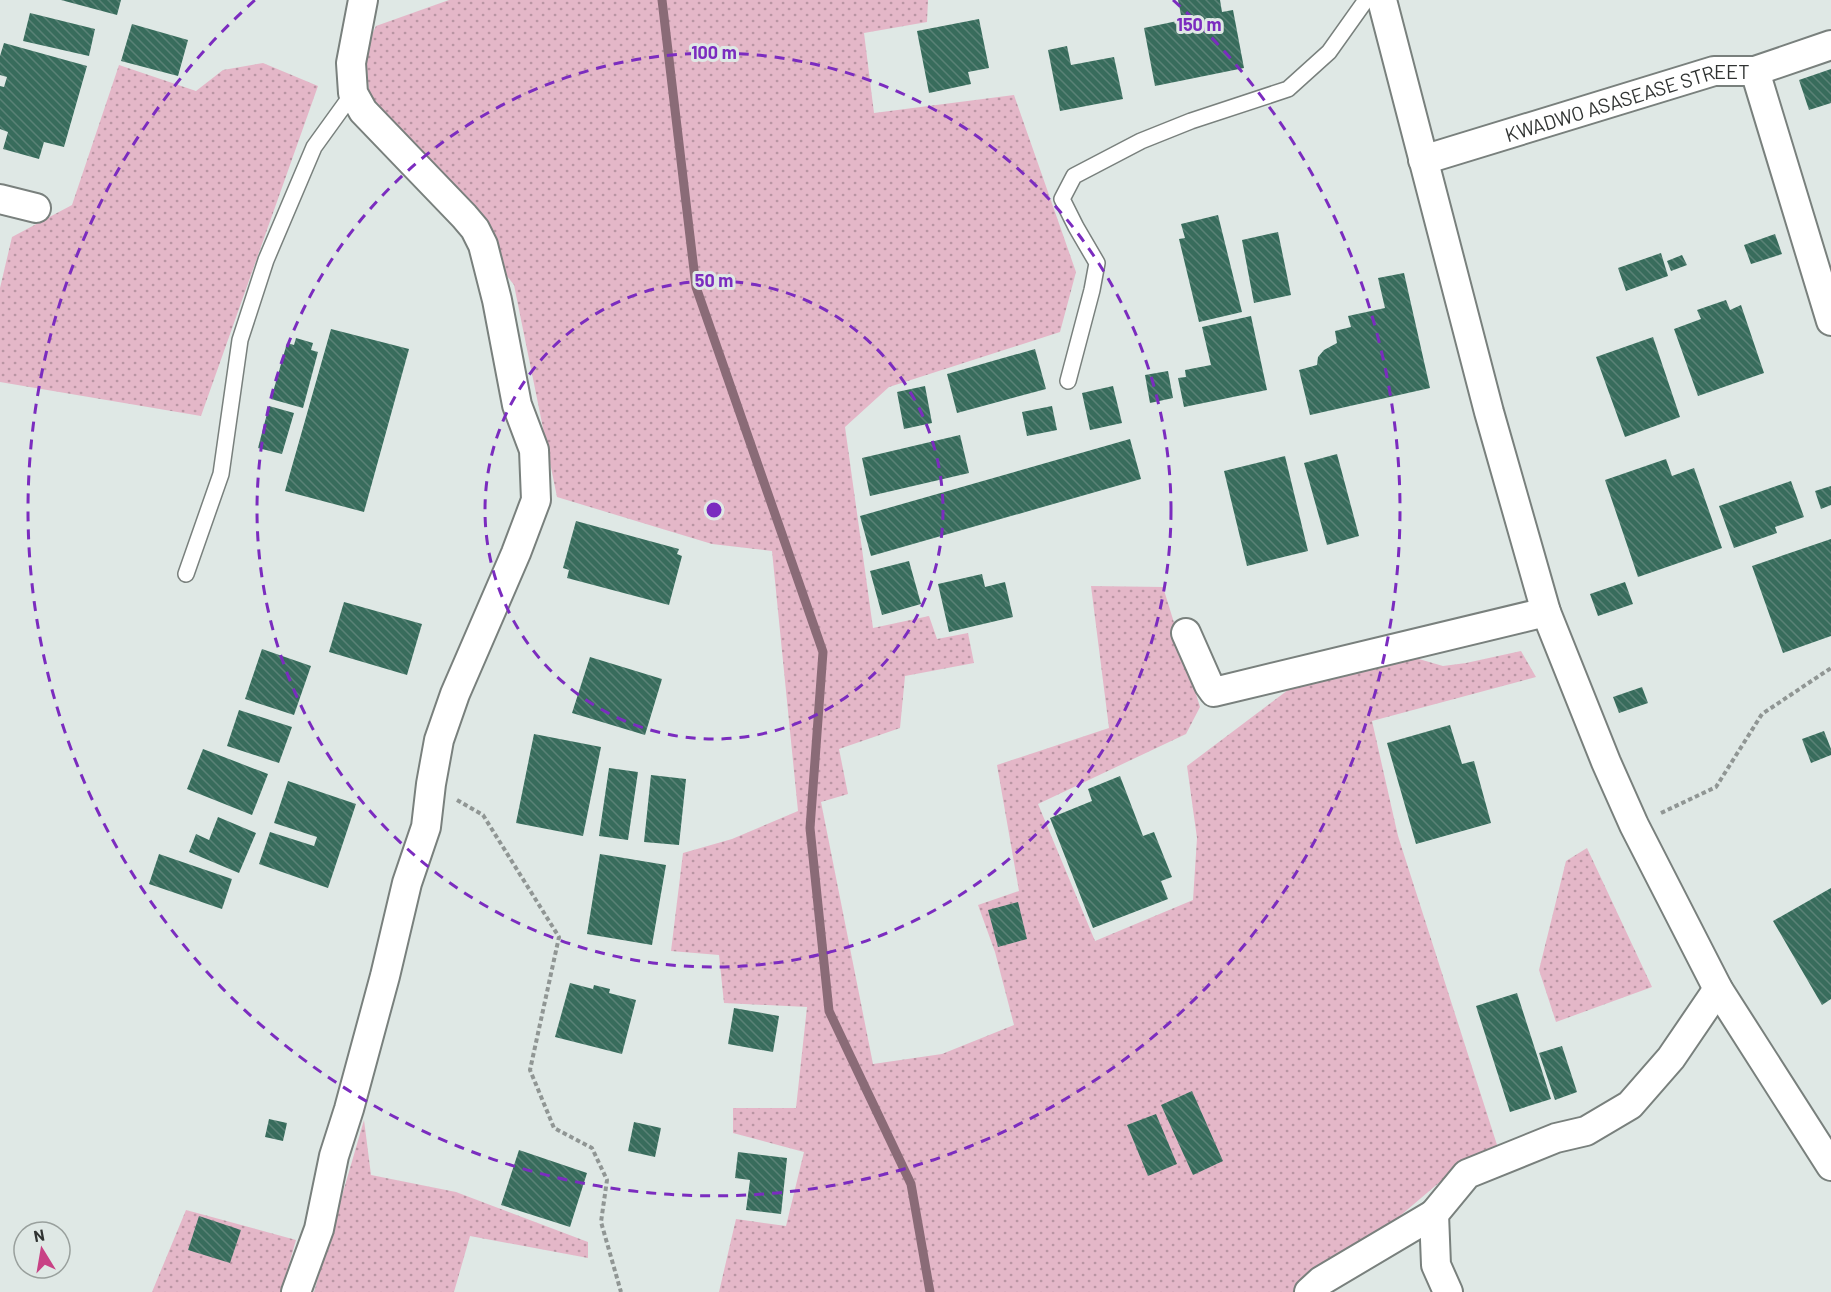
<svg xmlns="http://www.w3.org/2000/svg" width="1831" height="1292" viewBox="0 0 1831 1292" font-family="Barlow,sans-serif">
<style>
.grass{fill:url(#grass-dots)}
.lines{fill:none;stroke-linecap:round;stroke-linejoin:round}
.stream{stroke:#8a6b77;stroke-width:9}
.building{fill:url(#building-back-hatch)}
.service-casing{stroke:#79807d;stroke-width:18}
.minor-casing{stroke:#79807d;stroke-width:32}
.path{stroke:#909694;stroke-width:4;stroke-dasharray:4.5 3;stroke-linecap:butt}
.service{stroke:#fff;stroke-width:15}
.minor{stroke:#fff;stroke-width:28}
.ring{fill:none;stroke:#7b2cbf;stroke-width:3;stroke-dasharray:10 8}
.labels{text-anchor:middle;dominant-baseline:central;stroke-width:6;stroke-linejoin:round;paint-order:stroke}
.street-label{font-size:20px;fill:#303332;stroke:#dfe8e5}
.centre{fill:#7b2cbf;stroke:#dfe8e5;stroke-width:3}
.ring-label{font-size:18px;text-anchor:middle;font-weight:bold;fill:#7b2cbf;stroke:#dfe8e5;stroke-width:6;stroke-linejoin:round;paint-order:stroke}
</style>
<defs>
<pattern id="grass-dots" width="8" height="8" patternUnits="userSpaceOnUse" patternTransform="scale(1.5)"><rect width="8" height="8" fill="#e4b7c8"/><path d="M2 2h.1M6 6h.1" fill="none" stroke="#b995a3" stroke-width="1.8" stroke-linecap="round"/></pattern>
<pattern id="building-back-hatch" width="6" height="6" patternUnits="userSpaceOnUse" patternTransform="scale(1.5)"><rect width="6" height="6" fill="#386c5c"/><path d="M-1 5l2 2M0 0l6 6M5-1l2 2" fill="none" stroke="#5a8276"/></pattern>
</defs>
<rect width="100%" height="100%" fill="#dfe8e5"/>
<!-- grass -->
<path class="grass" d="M449,0H928L927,22L864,33L874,113L1014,95L1076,272L1060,332L889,387L845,427L873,628L929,616L937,639L968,633L974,663L905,676L900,728L839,749L848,794L821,802L873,1064L942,1054L1014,1025L995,952L978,905L1019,891L997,765L1109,728L1091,586L1163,587L1200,707L1186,734L1038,804L1095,941L1193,900L1197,838L1187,766L1292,687L1405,655L1443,666L1466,663L1521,651L1536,677L1372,721L1398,836L1498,1148L1454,1170L1374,1238L1295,1292H719L736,1219L786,1226L804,1152L733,1133V1108H796L807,1007L724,1003L719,955L671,951L683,853L732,839L798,811L772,551L712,544L557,497L514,285L370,101L365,50L376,26Z
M263,63L318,86L201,416L0,382V288L12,237L72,205L119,65L196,91L223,70Z
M1587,848L1652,987L1556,1022L1539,970L1566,861Z
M364,1120L371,1175L456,1192L588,1242V1258L470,1236L454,1292H314Z
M186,1210L296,1240L281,1292H152Z"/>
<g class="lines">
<!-- stream -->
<path class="stream" d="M662,0L696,287L823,652L810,828L829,1011L911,1184L930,1292"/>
</g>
<!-- building -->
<path class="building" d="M61,0H121L117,15Z
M1178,0H1220L1222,12L1233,10L1244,68L1155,86L1144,28L1182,20Z
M30,13L95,29L89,56L23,41Z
M979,19L989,68L968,72L971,84L929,93L917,31Z
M132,24L188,40L178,76L121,61Z
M4,43L87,66L64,147L44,142L39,159L3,149L8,132L0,129V86L4,87L7,77L0,75V56Z
M1067,46L1071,65L1114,57L1123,99L1060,111L1048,50Z
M1831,69V103L1809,110L1799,80Z
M1218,215L1242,312L1199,322L1179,239L1185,238L1181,224Z
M1278,232L1291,295L1254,303L1242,240Z
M1775,234L1782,254L1751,264L1744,245Z
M1661,253L1668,276L1626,291L1618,268Z
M1682,255L1687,265L1671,271L1667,261Z
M1404,273L1430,388L1310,415L1299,370L1317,365L1318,357L1324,350L1337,343L1335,331L1351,327L1348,316L1385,308L1378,278Z
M1726,300L1730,310L1741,305L1764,373L1698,396L1674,329L1701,319L1697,310Z
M1251,316L1267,390L1184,407L1178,378L1186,377L1185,370L1211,365L1202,327Z
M331,329L409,349L364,512L285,491Z
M1653,337L1680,417L1625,437L1596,357Z
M296,338L313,343L311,350L318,352L303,408L271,399L287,343L294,345Z
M1035,349L1046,389L957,413L947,374Z
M1168,371L1173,398L1150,403L1145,375Z
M925,386L932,423L904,429L897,392Z
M1113,386L1122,423L1090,430L1082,393Z
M269,406L294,413L282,454L258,448Z
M1052,406L1057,430L1027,436L1022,412Z
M960,435L969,473L870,496L862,458Z
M1130,439L1141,479L871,556L860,516Z
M1337,454L1359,536L1327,545L1304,463Z
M1285,456L1308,551L1247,566L1224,471Z
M1666,459L1672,476L1694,468L1722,548L1638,577L1605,480Z
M1791,481L1804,517L1775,527L1777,533L1734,548L1719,506Z
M1831,486V505L1821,509L1815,491Z
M576,521L679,549L677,554L682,556L669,605L567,578L569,570L563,568Z
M1831,539V636L1783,653L1752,566Z
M909,561L921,604L882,615L870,571Z
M982,574L985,587L1005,582L1013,617L949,632L938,584Z
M1625,582L1633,604L1598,616L1590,594Z
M344,602L422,624L407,675L329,652Z
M262,649L311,666L294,715L245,699Z
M590,657L662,679L645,735L572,713Z
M1642,687L1648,703L1619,713L1613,697Z
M239,710L292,727L279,763L227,746Z
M1450,725L1462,764L1474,761L1491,823L1416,844L1387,743Z
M1824,731L1831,749V755L1811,763L1802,739Z
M534,734L601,747L583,836L516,823Z
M203,749L268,774L252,815L187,789Z
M609,768L638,772L628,840L599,836Z
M651,775L686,779L679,845L644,842Z
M1120,776L1143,836L1154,832L1172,877L1161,881L1168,899L1093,928L1050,818L1092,801L1088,789Z
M288,781L356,804L328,888L259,864L270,832L314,846L317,837L274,823Z
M218,817L256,833L239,873L189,852L196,834L209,840Z
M159,854L232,879L222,909L149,884Z
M600,854L666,865L652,945L587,934Z
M1831,888V999L1822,1005L1773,921Z
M1018,902L1027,939L998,947L988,910Z
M570,983L593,989L594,985L610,989L609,993L636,1000L622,1054L555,1037Z
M1517,993L1551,1099L1510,1112L1476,1006Z
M734,1008L779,1016L773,1052L728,1044Z
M1562,1046L1577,1092L1555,1100L1539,1053Z
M1192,1091L1223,1161L1193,1175L1161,1105Z
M1156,1114L1177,1164L1148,1176L1127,1125Z
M269,1119L287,1123L283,1141L265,1137Z
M634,1122L661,1128L655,1157L628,1151Z
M519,1150L587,1173L570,1227L501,1205Z
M738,1152L787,1158L781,1214L746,1210L750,1180L735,1178Z
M199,1216L241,1230L230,1263L188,1250Z"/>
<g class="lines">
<!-- service casing -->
<g class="service-casing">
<path id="service" d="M1068,381L1092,290L1097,263L1076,227L1062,199L1074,176L1141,141L1191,121L1288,89L1329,52L1366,0
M186,574L221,474L240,340L266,260L314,147L353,93"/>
</g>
<!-- minor casing -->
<g class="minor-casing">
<g id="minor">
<path d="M1382,0L1489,412L1546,612L1606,762L1634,825L1718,989L1831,1166"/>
<path d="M1755,71L1831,321"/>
<path id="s1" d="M1423,160L1714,71H1755L1831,45"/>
<path d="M0,199L36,208"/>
<path d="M1186,633L1209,685L1214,692L1546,612"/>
<path d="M296,1292L319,1229L334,1156L349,1109L385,976L407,883L426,827L431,784L439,740L455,694L516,553L536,500L534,450L517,405L497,300L483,245L475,229L464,216L363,111L353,93L351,63L363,0"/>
<path d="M1309,1292L1321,1281L1434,1214"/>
<path d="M1448,1292L1436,1265L1434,1214L1467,1174L1556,1138L1586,1131L1630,1105L1671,1058L1718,989"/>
</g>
</g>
<!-- path -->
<path class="path" d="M457,800L483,815L559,937L530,1070L554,1128L592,1148L607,1180L601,1222L621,1292
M1661,813L1716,787L1762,714L1831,668"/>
<!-- service -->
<use href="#service" class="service"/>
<!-- minor -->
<use href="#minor" class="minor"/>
</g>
<!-- distance rings -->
<g class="ring">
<circle cx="714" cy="510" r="229"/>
<circle cx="714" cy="510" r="457"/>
<path d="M1173 0A686 686 0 1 1 255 0"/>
</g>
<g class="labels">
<!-- street labels -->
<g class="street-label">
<text stroke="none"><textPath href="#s1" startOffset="213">KWADWO ASASEASE STREET</textPath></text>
</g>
</g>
<circle cx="714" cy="510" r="9" class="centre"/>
<g class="ring-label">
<text x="1199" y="31">150 m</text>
<text x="714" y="59">100 m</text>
<text x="714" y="287">50 m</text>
</g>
<!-- north arrow -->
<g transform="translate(42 1250) rotate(349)"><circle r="28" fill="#dfe8e5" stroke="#99a09d" stroke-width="1.5"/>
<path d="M0-4.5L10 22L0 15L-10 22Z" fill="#c84285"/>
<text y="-9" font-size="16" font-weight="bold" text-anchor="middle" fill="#303332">N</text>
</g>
</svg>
